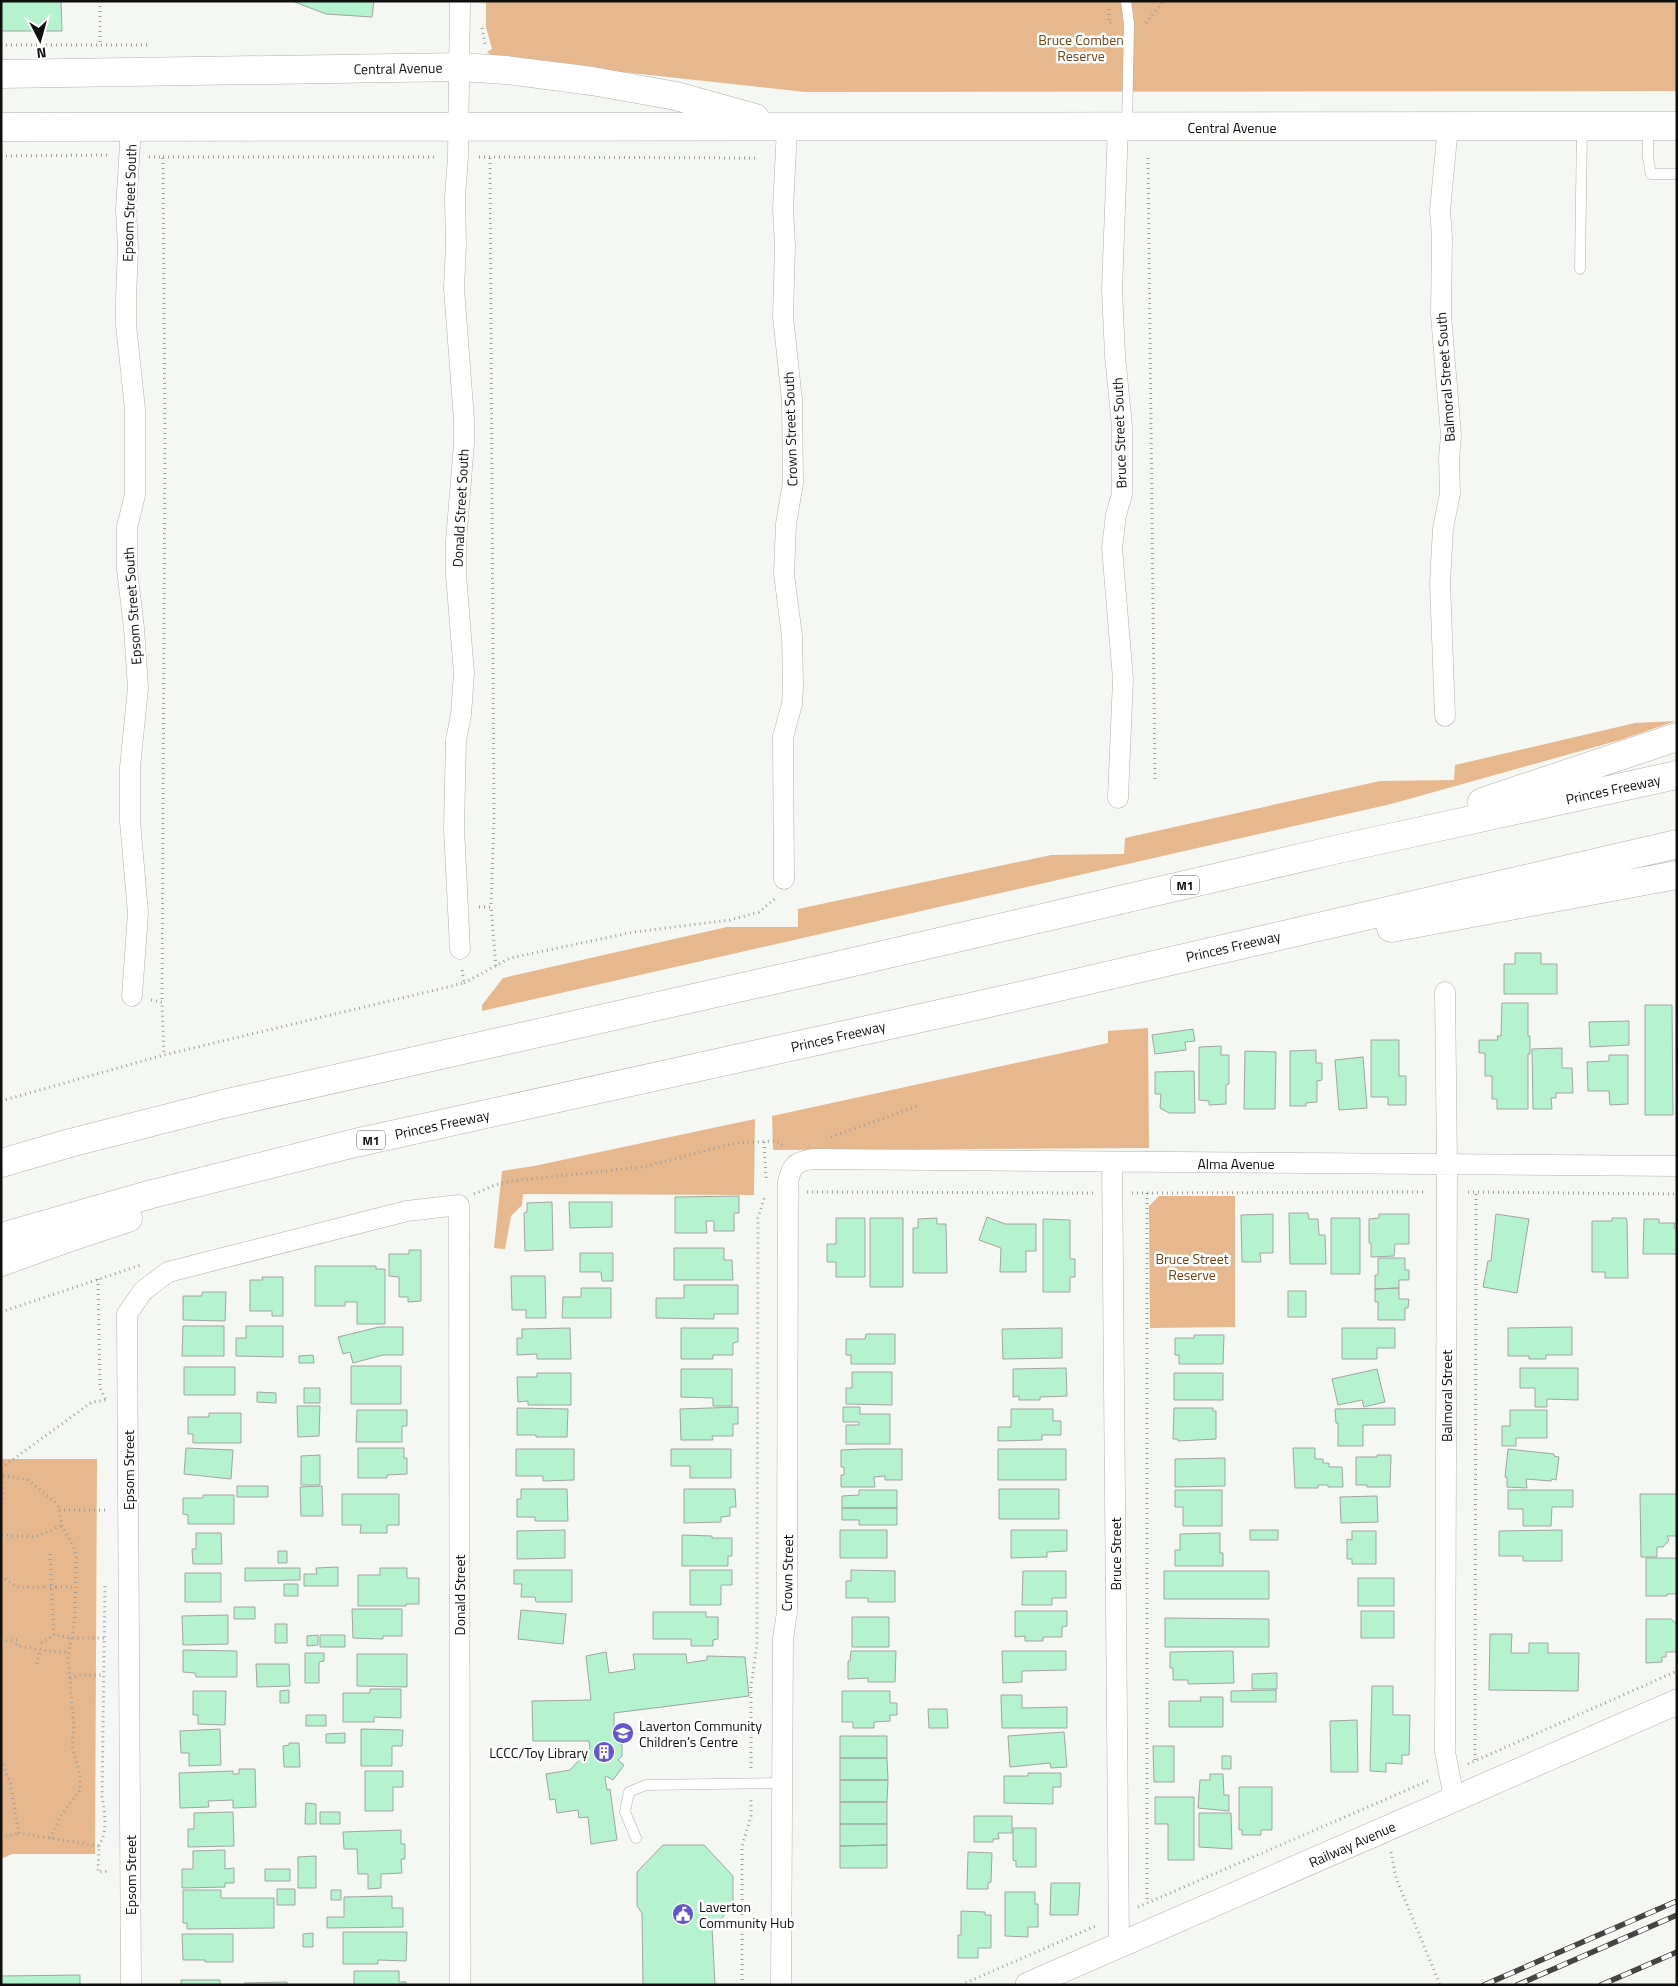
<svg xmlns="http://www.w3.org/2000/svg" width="1678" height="1986" viewBox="0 0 1678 1986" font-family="'Titillium Web',sans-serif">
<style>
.green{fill:#e7b88d}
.building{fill:#b4f3cd;stroke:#a1a5a2}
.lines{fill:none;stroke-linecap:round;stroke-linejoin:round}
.service-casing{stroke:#b0b2ae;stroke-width:11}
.minor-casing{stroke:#b0b2ae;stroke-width:21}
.tertiary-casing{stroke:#b0b2ae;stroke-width:26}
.secondary-casing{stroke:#b0b2ae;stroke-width:29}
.motorway-casing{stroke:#b0b2ae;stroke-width:29}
.path{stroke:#9fa09d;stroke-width:3;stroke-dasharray:1 4;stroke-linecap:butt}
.service{stroke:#fff;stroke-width:10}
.minor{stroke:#fff;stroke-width:20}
.tertiary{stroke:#fff;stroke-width:25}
.secondary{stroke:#fff;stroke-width:28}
.motorway{stroke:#fff;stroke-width:28}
.rail-casing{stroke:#444543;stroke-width:5.5}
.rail{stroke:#fff;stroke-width:4;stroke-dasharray:11;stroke-linecap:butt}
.path-bridge{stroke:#9fa09d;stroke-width:3;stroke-dasharray:1 4;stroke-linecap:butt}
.labels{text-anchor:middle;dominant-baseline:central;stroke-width:5;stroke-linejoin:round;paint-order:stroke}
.shield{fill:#fff;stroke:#565756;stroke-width:1}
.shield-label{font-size:12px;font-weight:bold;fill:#0e0f0e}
.park-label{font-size:14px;fill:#744613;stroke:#fff}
.street-label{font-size:14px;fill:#0e0f0e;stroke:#fff}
.poi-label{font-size:14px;fill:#0e0f0e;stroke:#fff;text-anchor:start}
</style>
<rect width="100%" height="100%" fill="#f5f7f2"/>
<!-- green -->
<path class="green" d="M486,1H1677V91L805,92L495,58L487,52L492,49L486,27Z
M1676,721L1620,740L1391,804L482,1011V1005L503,978L727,927H798V909L1051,855L1124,854L1125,838L1380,781L1454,780L1455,765L1635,723Z
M1148,1028L1149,1148L773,1150L772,1116L1108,1043V1031Z
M755,1119L754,1195L523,1194L522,1205L511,1216L505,1249L494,1248L502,1171L534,1166Z
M1159,1196H1235V1327L1150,1328L1149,1206Z
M1,1459H97L95,1854H12L1,1859Z"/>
<!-- building -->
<path class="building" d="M1,1H61L62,31H1Z
M292,1H374L372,17L326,14Z
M1515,953H1541V964H1557V994H1504V964H1515Z
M1502,1003H1528V1036H1530V1054H1528V1109H1497V1099H1492V1076H1485V1053H1479V1040H1498L1497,1036H1501Z
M1645,1005H1672L1673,1115H1645Z
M1629,1021V1045L1590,1047L1589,1022Z
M1193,1029L1195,1041L1185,1042L1186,1050L1155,1054L1152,1035Z
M1371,1040H1399V1076H1406V1105H1388V1097H1371Z
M1221,1046V1055H1229V1084L1226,1085V1104L1209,1105V1101L1199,1100V1047Z
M1562,1048V1068H1572L1573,1093H1556V1098H1551L1552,1109H1533L1532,1049Z
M1316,1050V1063H1322V1080L1317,1081V1102L1306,1103V1106H1290V1051Z
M1245,1051L1276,1052L1275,1109H1244Z
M1609,1055H1628V1104L1610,1105L1609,1091H1588L1587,1062L1609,1061Z
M1363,1057L1367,1108L1339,1110L1335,1060Z
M1194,1071L1195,1113H1169L1160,1108L1161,1094H1155V1072Z
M739,1196V1213H734V1231H714V1221H706L707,1233H675V1197Z
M552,1202L553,1250L525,1251L524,1213L527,1212V1203Z
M569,1202H612V1227L570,1228Z
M1289,1213H1308L1309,1219H1318L1319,1235H1325L1326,1264H1290Z
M1273,1214V1253H1260L1261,1262H1242L1241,1215Z
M1379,1214H1409V1244H1395L1394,1256L1371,1257V1243H1369V1219L1379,1218Z
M1496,1214L1529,1219L1517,1293L1483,1287L1488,1261H1491Z
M987,1217L1005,1224H1036V1251H1026V1272H1000L1001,1248L979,1240Z
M836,1218H865V1277H836V1262H827V1244H836Z
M870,1218H903V1287H870Z
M937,1218V1224H946L947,1273H913V1228H918V1219Z
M1331,1218H1360V1274H1331Z
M1612,1218H1626L1627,1221L1628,1278H1605V1272H1592V1221H1612Z
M1043,1219L1070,1220V1259H1075V1277H1070V1292H1043Z
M1644,1219H1659V1223H1675L1674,1228H1677V1254H1643Z
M674,1248H724V1260H732L733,1280H674Z
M409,1250H421V1301L408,1302V1297H399V1277L389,1276V1254H409Z
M580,1253H613V1281H602L601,1272H580Z
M1378,1258H1405V1270H1409V1280H1399V1288L1375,1289V1275H1378Z
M315,1266H376V1269H385V1324H357V1302H345V1306H315Z
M511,1276H545L546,1318H526V1310H512Z
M262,1277H283V1316H272V1311H250V1280H263Z
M684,1285H738V1314H714V1319L656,1318V1298H684Z
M581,1288H611V1318H562L563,1297H581Z
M1399,1288V1299H1409L1408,1308H1405V1320H1378V1302H1375V1289Z
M1288,1291H1306V1317H1288Z
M202,1292H226L225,1321L183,1320V1296H202Z
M183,1326H224V1356H182Z
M246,1326H283V1357L236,1356V1338H246Z
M379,1327H403V1355H383L353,1363L350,1352L343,1354L338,1337Z
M1572,1327V1355H1546V1359H1529V1356H1508V1328Z
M570,1328L571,1359H537V1354L517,1355V1338H522V1329Z
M681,1328H738V1342L733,1343V1355H713V1359H681Z
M1062,1328V1358L1003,1359L1002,1329Z
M1342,1328H1395V1348H1377V1359H1342Z
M866,1334H895V1364H851V1355H846V1339H865Z
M1194,1335H1224L1223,1364H1179V1355H1175V1338H1194Z
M313,1355L314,1363H299V1356Z
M351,1366H401V1404H351Z
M184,1367H235V1395H184Z
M1066,1368L1067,1396L1040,1397V1400H1019V1396L1013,1397V1369Z
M1520,1368H1578V1400L1547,1399V1407H1535V1388H1520Z
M681,1369H732V1406H713V1398L681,1397Z
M1377,1369L1385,1402L1364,1407L1362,1400L1338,1405L1332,1379Z
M852,1372H892V1405L846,1404V1388H852Z
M537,1373H571V1405H528V1401L518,1402L517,1377H537Z
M1174,1373H1223V1400H1174Z
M304,1388H320V1403H304Z
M257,1392L276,1393V1403L257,1402Z
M297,1406H320L319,1436L298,1437Z
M738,1407V1424H733V1436H712L713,1440H681L680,1409Z
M843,1407H860V1414H890V1444H846V1425H859V1422H843Z
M517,1408L568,1409L567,1437H536V1435H517Z
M1174,1408H1213V1411H1216V1439L1178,1441V1439H1173Z
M1395,1408V1425H1363V1446H1338V1423H1336L1335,1409Z
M1011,1409H1053V1421H1061V1435H1042V1440L998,1441V1427H1011Z
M357,1410H407V1426H402V1442H356Z
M1510,1410H1547V1438H1516V1446H1502V1426H1510Z
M209,1413H241V1443H193V1434H188V1417H209Z
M186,1448L233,1450L231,1479L184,1474Z
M358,1448H404V1458H407V1474L387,1475V1478H358Z
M1293,1448H1315V1459H1323V1463H1329V1467H1342L1343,1487H1328V1485H1318V1488H1295Z
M516,1449H574V1480L543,1481V1476H516Z
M671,1449H731V1478H690V1466H671Z
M864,1449H902V1480H885V1476L874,1477L875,1487H841V1475H844V1467H841V1450Z
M998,1449H1066V1480H998Z
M1508,1449L1554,1454V1456L1559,1457L1556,1480L1552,1479L1551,1481L1526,1479L1527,1488L1507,1487V1477H1505Z
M320,1455V1485H301V1456Z
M1377,1455H1391L1390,1487H1367V1485H1356V1457H1377Z
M1225,1458V1486L1175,1487V1459Z
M237,1486H268V1497H237Z
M322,1486L323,1516H301L300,1487Z
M521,1489H567L568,1521H535V1517H517V1499H521Z
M684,1489H735L736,1507H730V1516L721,1517V1522L684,1523Z
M999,1489H1059V1519H999Z
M859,1490H897V1508H842V1496L859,1495Z
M1175,1490H1222V1526H1183V1507H1175Z
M1508,1490H1573V1507H1552L1551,1526H1523V1509H1508Z
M342,1494H399V1525H387V1533H360L361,1525H342Z
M1640,1494H1677V1536H1667L1669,1540L1663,1547H1657V1557H1641Z
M203,1495H234V1524H188V1515L183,1514V1498H203Z
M1377,1496L1378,1522L1341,1523L1340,1497Z
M842,1508H897V1525H859V1520H842Z
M565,1530V1558L517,1559V1531Z
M840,1530H887V1558H840Z
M1011,1530H1067V1551L1047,1552V1557L1011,1558Z
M1250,1530H1278V1540H1250Z
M1562,1530V1561H1523V1556H1499V1531Z
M1352,1531H1376V1564H1352V1559H1347V1539L1352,1540Z
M196,1533H221L222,1564H193L192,1549H196Z
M1220,1533V1553H1223V1566H1175V1550H1180V1534Z
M682,1535L712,1536V1538H732V1556H728V1566H682Z
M278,1551H287V1563H278Z
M1646,1558H1675L1677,1560V1591L1675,1594H1667V1596H1646Z
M338,1567V1586H304V1574H317L316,1568Z
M245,1568H300V1580L245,1581Z
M380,1568H407V1578H419V1604H406V1606H358V1575H380Z
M514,1570H572V1602H536L535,1597H521L522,1584H514Z
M690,1570H732V1585H721V1605H690Z
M851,1570L895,1571V1602H868V1598H846V1581H851Z
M1023,1571H1066V1598H1052V1605H1022Z
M1164,1571H1269V1599H1164Z
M185,1573H221V1602H185Z
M1358,1578H1394V1606H1358Z
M284,1584H298V1596H284Z
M234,1607H255V1619H234Z
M352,1609H402V1636H383V1639L353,1638Z
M521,1610L566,1614L563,1644L518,1639Z
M1015,1611H1067V1626L1062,1627V1637H1043V1641H1025V1636L1015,1637Z
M1361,1611H1394V1638H1361Z
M653,1612H706V1617H718V1639L713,1640V1646H691V1639H653Z
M228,1615V1644L183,1645L182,1616Z
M852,1617H889V1647H852Z
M1165,1618L1269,1619V1647H1165Z
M1646,1619H1671L1677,1624V1652H1666V1657H1662V1662L1646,1663Z
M275,1624H287V1643H275Z
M1490,1634H1512L1511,1653H1529V1643H1548V1653H1579L1578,1691L1489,1690Z
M318,1635V1645L307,1646V1636Z
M320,1635H345V1647H320Z
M183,1650L237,1651V1677H196L195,1673L183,1672Z
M851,1651H896L895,1682H868V1678L848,1679V1661H850Z
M1002,1651H1066V1670L1022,1671V1682L1003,1683Z
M1233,1651L1234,1683L1188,1684V1680H1173V1668H1170V1652Z
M606,1652L609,1673L635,1669L633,1654H686L687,1663L707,1660V1656L745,1657L749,1696L614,1713V1732L620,1733V1744H622V1756L618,1760L624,1765L613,1780L606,1776L605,1778L607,1790L610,1789L617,1840L591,1844L588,1817L579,1818L578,1810L557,1813L555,1799L550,1800L546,1774L570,1770L590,1748L589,1741H533L532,1701L591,1700L586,1656Z
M305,1653H324V1661L319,1662V1683H305Z
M357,1654H407V1687L357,1686Z
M256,1664H289L290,1686L257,1687Z
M1277,1673V1689H1252V1674Z
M1372,1686H1393V1715H1410L1409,1755H1402V1764L1386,1763V1772L1370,1771Z
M370,1689H401V1718L374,1717V1722H343V1693H370Z
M289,1690V1703H280V1691Z
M1276,1690V1702H1231V1691Z
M193,1691H226L225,1725L198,1724V1715H193Z
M842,1691H890V1703H897V1715H890V1721L874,1722V1728H853V1722H842Z
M1001,1695H1022V1708L1067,1707V1728H1002Z
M1200,1697H1223V1727H1169V1701H1201Z
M928,1709H947L948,1728H929Z
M306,1715H326V1726H306Z
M1357,1720L1358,1772H1331L1330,1721Z
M220,1729L221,1765L189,1766V1753H181L180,1731Z
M361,1729L403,1730L402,1746H392V1766H361Z
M1064,1732L1067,1767L1051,1768L1050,1763L1010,1767L1008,1736Z
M345,1733V1743H326V1734Z
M840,1736H887V1758H840Z
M289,1743H299L300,1767H284L283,1746L289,1745Z
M1153,1746H1174V1782H1154Z
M1222,1756H1231V1769H1222Z
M840,1758H887L888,1780H840Z
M239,1769H255L256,1807L233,1808V1800L208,1801L209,1807L180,1808L179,1773L233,1771V1774H239Z
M365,1771H403V1787H393V1811H365Z
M1028,1773H1061V1787H1053V1804L1004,1803V1776H1028Z
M1210,1774H1223L1224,1795H1229V1811L1198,1808L1200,1780H1210Z
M840,1780H888L887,1802H840Z
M1239,1787H1272V1830H1261V1835H1242V1830H1239Z
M1155,1797H1194V1860H1168V1824H1155Z
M840,1802H887V1824H840Z
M306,1803L316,1804V1824H305Z
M233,1812L234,1846L188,1847V1829H194V1813Z
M320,1812H340V1824H320Z
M1199,1813H1231L1232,1849L1199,1847Z
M974,1816H1012V1833H998L999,1839H993V1842H974Z
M840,1824H887V1845L840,1846Z
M1013,1828H1036V1867H1016V1861L1013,1860Z
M401,1830V1844H405V1859H401L402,1873L381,1874V1888L368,1889V1874H358L357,1849H344L343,1832Z
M663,1845H704L733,1876V1901L722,1911L724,1916L712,1927L715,1985H643L642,1913L637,1906V1872Z
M887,1845V1868H840V1846Z
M225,1850V1869L234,1868V1883H225V1887L182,1888V1869H193V1851Z
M968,1852L992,1853L991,1882L988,1883V1889H967Z
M316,1856V1888H298V1857Z
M265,1869H290V1881H265Z
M1051,1883H1080L1078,1915H1050Z
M277,1889H295V1905H277Z
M183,1890H221V1898H274V1928L187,1929V1923H183Z
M331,1890H341V1900H331Z
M1005,1892H1035V1904H1038V1927H1028V1937L1005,1936Z
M392,1896V1908H403V1927L327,1928V1917H344V1897Z
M961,1911L985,1912V1915H991V1948H978V1958H958V1935H961Z
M343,1932H407L406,1961L378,1960V1964H343Z
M313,1933V1947H303V1934Z
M182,1934H233V1962H205V1960H183Z
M354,1971H399V1982H406V1985H354Z
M80,1975V1985H1V1976Z
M181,1980H220V1985H181Z
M287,1982V1985H244V1983Z"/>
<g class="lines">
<!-- service casing -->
<g class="service-casing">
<path id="service" d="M1126,1L1129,24L1127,126
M1648,128V158L1651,174H1677
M1580,269L1582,127
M636,1838L625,1812L629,1792L646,1785L781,1783"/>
</g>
<!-- minor casing -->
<g class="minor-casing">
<path id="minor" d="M460,1L458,157L455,197L456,246L454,288L464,420V444L456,541V575L464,673L461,715L456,740L454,828L460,949
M131,127L126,210L128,247L126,299V325L135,409V495L127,527V569L134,628L138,688L130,767V821L138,913L132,996
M1445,716L1440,583L1443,528L1450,494L1449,459L1451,435L1441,315L1442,238L1440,210L1448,127
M1118,798L1123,679L1112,548L1116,515L1122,494V426L1115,356L1112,289L1118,127
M784,879L783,737L792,704L793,686L792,636L784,574L786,524L793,483L792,400L783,317L785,246L783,209L787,128
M1445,992L1447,1165L1445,1752L1454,1798
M1112,1162L1119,1946
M131,1985L127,1314L143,1291L168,1272L407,1211L459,1205L460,1985
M781,1985L783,1639L787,1612L788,1182C792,1165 795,1162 813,1159L1677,1166"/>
</g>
<!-- tertiary casing -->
<g class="tertiary-casing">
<path id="tertiary" d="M1028,1985L1677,1702"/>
</g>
<!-- secondary casing -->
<g class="secondary-casing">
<path id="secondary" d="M1,74L460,67L506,70L592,81L676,96L755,118
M1,127L1677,126"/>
</g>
<!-- motorway casing -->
<g class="motorway-casing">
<path id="motorway" d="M1482,802L1677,737
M1391,928L1677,875
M1,1163L70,1143L223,1104L836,966L1343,848L1677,775
M1,1237L152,1194L355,1143L989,1003L1677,844
M1,1262L62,1240L128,1218"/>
</g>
<!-- path -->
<path class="path" d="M100,1V45
M1109,9V23H1114
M1146,23L1163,1
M482,28L485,44
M1,45H148
M1,156L108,155
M149,157H163L165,443L162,1002
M163,157H438
M479,157L759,158
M490,158L494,819L491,907
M1148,158L1155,781
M479,907H491L496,967
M464,983L510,958L634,932L730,920L759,912L777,897
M151,1000L162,1002L164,1055
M1,1101L164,1055L464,983L462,969
M831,1137L917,1106
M764,1142L766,1178
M807,1192L1093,1193
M1468,1192L1677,1194
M1132,1193H1147V1903
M1147,1193L1426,1192
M474,1194L495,1185L511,1181L643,1167L735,1143L776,1141L785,1147
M98,1279L100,1388L106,1400
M1,1312L141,1265
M1,1468L92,1402L107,1400
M1,1474L3,1475L1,1538
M3,1475L28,1480L55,1502L58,1506L62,1526L75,1550L76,1557L75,1618L72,1635
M59,1510H106
M2,1535L34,1537L62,1526
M50,1554L54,1635L72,1638H105
M1,1576L17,1587H45
M56,1587H74
M1,1641L17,1640V1646C35,1648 50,1653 69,1652
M41,1643L54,1635
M37,1664L40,1651
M70,1678L79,1675H104
M1,1760L10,1782L19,1833L99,1846L98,1872L110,1871
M1475,1760L1476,1192
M1468,1764L1677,1671
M751,1768V1686L757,1645L758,1218L765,1196
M1,1838L19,1833
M50,1838L61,1815L80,1790V1774L72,1746L74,1728L68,1659L70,1644
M99,1846C108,1830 105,1815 102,1797L105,1586
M1391,1852L1396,1878L1440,1985
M1138,1907L1430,1780
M742,1985V1846L751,1816V1799
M961,1985L1098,1925"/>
<!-- service -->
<use href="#service" class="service"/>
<!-- minor -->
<use href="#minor" class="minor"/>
<!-- tertiary -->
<use href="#tertiary" class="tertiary"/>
<!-- secondary -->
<use href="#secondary" class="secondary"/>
<!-- motorway -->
<use href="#motorway" class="motorway"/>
<!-- rail casing -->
<g class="rail-casing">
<path id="rail" d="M1484,1985L1677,1901
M1517,1985L1677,1915
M1601,1985L1677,1952"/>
</g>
<!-- rail -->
<use href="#rail" class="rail"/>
<!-- path-bridge -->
<path class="path-bridge" d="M45,1587H56
M70,1644L72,1635"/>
</g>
<!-- icons -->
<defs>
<g id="school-disc" transform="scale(1.125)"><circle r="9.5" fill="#6555ce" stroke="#fff"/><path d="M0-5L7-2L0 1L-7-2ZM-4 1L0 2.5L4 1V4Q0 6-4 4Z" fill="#fff"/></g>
<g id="building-disc" transform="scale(1.125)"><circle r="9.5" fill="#6555ce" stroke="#fff"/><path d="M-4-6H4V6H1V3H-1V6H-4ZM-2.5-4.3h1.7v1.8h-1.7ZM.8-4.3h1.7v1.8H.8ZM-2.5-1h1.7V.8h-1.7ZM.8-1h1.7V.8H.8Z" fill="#fff"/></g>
<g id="civic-disc" transform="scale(1.125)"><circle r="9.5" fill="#6555ce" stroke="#fff"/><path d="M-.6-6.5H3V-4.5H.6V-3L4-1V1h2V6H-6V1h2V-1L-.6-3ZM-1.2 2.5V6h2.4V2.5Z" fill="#fff"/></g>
</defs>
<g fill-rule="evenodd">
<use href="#school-disc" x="623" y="1733"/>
<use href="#building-disc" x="604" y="1752"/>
<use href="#civic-disc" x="683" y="1914"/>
</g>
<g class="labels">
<!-- shield labels -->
<g class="shield">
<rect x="1171" y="875.5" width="28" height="19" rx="4"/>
<rect x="357" y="1130.5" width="28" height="19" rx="4"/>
</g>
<g class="shield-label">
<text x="1185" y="885">M1</text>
<text x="371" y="1140">M1</text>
</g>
<!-- park labels -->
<g class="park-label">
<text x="1081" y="39">Bruce Comben<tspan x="1081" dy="16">Reserve</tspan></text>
<text x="1192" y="1258">Bruce Street<tspan x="1192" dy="16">Reserve</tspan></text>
</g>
<!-- street labels -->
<g class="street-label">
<text transform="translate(398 68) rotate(-1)">Central Avenue</text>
<text x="1232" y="127">Central Avenue</text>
<text transform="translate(129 203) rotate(-88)">Epsom Street South</text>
<text transform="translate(1445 377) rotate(-94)">Balmoral Street South</text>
<text transform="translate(790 429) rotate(-92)">Crown Street South</text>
<text transform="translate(1119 433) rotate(-92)">Bruce Street South</text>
<text transform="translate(460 508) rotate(-87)">Donald Street South</text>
<text transform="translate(132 606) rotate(-94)">Epsom Street South</text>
<text transform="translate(1613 789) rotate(-12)">Princes Freeway</text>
<text transform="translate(1233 946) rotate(-13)">Princes Freeway</text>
<text transform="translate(838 1036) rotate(-13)">Princes Freeway</text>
<text transform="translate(442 1124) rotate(-12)">Princes Freeway</text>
<text x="1236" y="1163">Alma Avenue</text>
<text transform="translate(1446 1396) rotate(-90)">Balmoral Street</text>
<text transform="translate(128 1470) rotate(-90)">Epsom Street</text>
<text transform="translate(1115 1554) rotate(-90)">Bruce Street</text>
<text transform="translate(787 1573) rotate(-89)">Crown Street</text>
<text transform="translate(459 1595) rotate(-90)">Donald Street</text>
<text transform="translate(1352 1844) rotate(-24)">Railway Avenue</text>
<text transform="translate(130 1875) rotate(-90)">Epsom Street</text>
</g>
<!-- poi labels -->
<g class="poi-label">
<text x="639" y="1725">Laverton Community<tspan x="639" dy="16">Children’s Centre</tspan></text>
<text x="588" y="1752" text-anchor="end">LCCC/Toy Library</text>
<text x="699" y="1906">Laverton<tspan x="699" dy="16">Community Hub</tspan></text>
</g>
</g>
<!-- border -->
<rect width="1678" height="1986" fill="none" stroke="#0e0f0e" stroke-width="5"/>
<!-- north arrow -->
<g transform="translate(40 40) rotate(174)" stroke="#ffffff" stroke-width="4" paint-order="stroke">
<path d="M0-4L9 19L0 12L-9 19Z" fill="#0e0f0e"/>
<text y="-8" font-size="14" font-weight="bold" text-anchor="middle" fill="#0e0f0e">N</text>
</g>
</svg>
